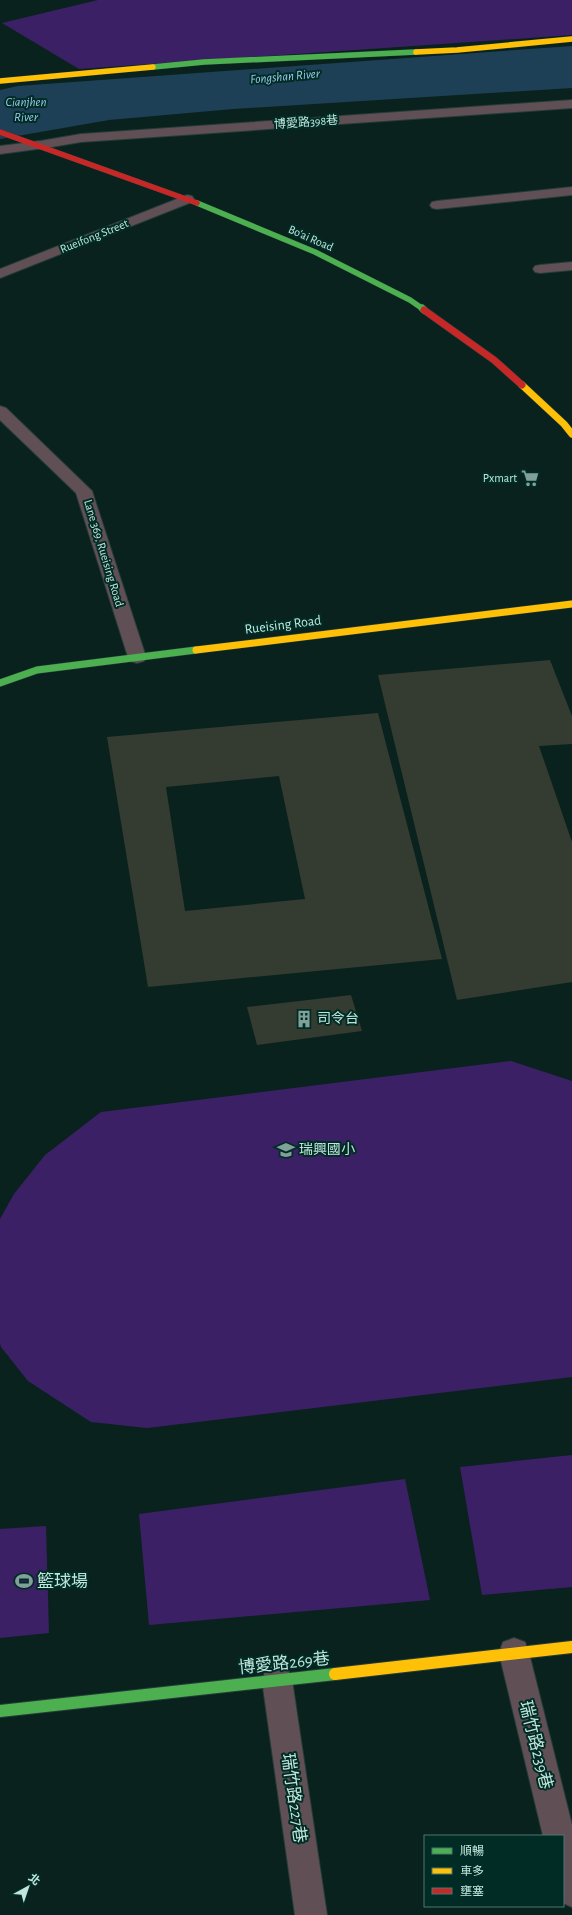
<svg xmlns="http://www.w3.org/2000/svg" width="572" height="1915" viewBox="0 0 572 1915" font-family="'Alegreya Sans','Noto Sans TC',sans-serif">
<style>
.green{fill:#3c2065}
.water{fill:#1d4056}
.building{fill:#343b30;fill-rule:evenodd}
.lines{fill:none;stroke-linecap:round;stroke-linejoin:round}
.lane-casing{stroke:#253c37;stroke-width:2}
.street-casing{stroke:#253c37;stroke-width:2}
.fast-far2-casing{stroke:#253c37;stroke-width:6}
.fast-far1-casing{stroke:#253c37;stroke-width:8}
.fast-casing{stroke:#253c37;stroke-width:14}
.slow-far2-casing{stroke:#253c37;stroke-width:6}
.slow-far1-casing{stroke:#253c37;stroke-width:8}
.slow-casing{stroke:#253c37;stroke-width:14}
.jam-far1-casing{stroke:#253c37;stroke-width:6}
.jam-casing{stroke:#253c37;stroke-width:8}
.lane{fill:#605056;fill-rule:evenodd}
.street{fill:#605056;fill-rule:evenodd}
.fast-far2{stroke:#4caf50;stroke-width:5.5}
.fast-far1{stroke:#4caf50;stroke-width:7}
.fast{stroke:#4caf50;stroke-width:12}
.slow-far2{stroke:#ffc107;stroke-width:5.5}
.slow-far1{stroke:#ffc107;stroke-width:7}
.slow{stroke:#ffc107;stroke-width:12}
.jam-far1{stroke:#c62828;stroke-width:5.5}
.jam{stroke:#c62828;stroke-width:7}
.labels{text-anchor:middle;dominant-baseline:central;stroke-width:4;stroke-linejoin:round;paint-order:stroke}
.far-street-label{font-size:12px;fill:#bfe5dc;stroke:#002c25}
.far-poi-label{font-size:12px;fill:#bfe5dc;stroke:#002c25;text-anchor:end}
.far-water-label{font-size:13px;font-style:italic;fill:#9acaed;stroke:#002c25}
.street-label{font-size:14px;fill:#bfe5dc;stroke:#002c25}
.poi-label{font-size:14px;fill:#bfe5dc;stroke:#002c25;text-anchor:start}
.near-poi-label{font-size:17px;fill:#bfe5dc;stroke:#002c25;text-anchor:start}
.near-street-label{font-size:17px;fill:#bfe5dc;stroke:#002c25}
</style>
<rect width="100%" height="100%" fill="#0a221e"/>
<!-- green -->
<path class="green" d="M98,0H572V35L79,69L2,23Z
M511,1061L572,1081V1377L147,1428L91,1422L28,1381L1,1347L0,1343V1219L14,1194L45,1155L101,1112Z
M572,1455V1587L482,1595L460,1467Z
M405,1479L430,1600L149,1625L139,1514Z
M46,1526L49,1633L0,1638V1529Z"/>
<!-- water -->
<path class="water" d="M572,46V88L233,109L109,120L0,139V90L18,86Z"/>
<!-- building -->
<path class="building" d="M550,660L572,716V744L539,746L572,842V982L457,1000L378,675Z
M378,713L442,959L148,987L107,737ZM279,776L305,899L185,911L166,787Z
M351,995L362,1031L257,1045L247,1007Z"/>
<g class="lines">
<!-- lane casing -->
<g class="lane-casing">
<path id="lane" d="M40,141L45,142L46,145L45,148L0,154V146Z
M0,406L6,408L92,491L146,657L144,661L137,663L130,661L128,657L76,493L0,420Z"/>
</g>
<!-- street casing -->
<g class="street-casing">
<path id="street" d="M572,100V108L81,142L40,149L35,148L34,145L35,142L40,141L81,134Z
M572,187V195L437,209L432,208L430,205L432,202L437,201Z
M187,195L192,196L194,199L192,202L0,278V269Z
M572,262V270L540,273L535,272L533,269L535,266L540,265Z
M514,1638L525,1642L529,1653L572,1825V1907L563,1903V1836H543L499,1653L503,1642Z
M277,1665L288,1669L292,1680L327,1915H295L262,1680L266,1669Z"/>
</g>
<!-- fast-far2 casing -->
<g class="fast-far2-casing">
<path id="fast-far2" d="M153,67L204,62L416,52
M197,203L315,252L410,300L423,309"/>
</g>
<!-- fast-far1 casing -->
<g class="fast-far1-casing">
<path id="fast-far1" d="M422,308L424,310
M0,683L37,670L196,650"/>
</g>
<!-- fast casing -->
<g class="fast-casing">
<path id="fast" d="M0,1711L335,1674"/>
</g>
<!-- slow-far2 casing -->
<g class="slow-far2-casing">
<path id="slow-far2" d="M416,52L457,50L572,39
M0,81L153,67"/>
</g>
<!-- slow-far1 casing -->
<g class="slow-far1-casing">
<path id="slow-far1" d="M522,385L564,424L572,434
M196,650L572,604"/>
</g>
<!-- slow casing -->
<g class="slow-casing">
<path id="slow" d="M335,1674L572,1647"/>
</g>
<!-- jam-far1 casing -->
<g class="jam-far1-casing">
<path id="jam-far1" d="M0,132L197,203"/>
</g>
<!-- jam casing -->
<g class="jam-casing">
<path id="jam" d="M424,310L494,360L522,385"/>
</g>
<!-- lane -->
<use href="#lane" class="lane"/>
<!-- street -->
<use href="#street" class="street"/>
<!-- fast-far2 -->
<use href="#fast-far2" class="fast-far2"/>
<!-- fast-far1 -->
<use href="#fast-far1" class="fast-far1"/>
<!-- fast -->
<use href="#fast" class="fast"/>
<!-- slow-far2 -->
<use href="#slow-far2" class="slow-far2"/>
<!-- slow-far1 -->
<use href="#slow-far1" class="slow-far1"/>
<!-- slow -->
<use href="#slow" class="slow"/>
<!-- jam-far1 -->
<use href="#jam-far1" class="jam-far1"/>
<!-- jam -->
<use href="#jam" class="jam"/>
</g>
<!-- icons -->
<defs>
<g id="supermarket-bare" transform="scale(1.38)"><path d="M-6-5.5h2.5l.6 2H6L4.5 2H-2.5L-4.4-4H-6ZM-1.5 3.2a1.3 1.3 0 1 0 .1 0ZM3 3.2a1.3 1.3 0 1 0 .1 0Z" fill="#80a19a" stroke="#002c25" stroke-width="2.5" paint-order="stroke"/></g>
<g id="building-bare" transform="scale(1.38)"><path d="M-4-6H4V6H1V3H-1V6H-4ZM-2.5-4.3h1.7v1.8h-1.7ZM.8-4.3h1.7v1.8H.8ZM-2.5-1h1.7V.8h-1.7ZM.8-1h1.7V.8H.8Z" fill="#80a19a" stroke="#002c25" stroke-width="2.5" paint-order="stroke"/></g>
<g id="school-bare" transform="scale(1.38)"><path d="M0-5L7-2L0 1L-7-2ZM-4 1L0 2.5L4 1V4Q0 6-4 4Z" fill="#80a19a" stroke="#002c25" stroke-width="2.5" paint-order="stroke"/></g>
<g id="stadium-bare" transform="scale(1.38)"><path d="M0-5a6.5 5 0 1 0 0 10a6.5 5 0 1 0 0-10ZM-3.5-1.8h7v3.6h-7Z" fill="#80a19a" stroke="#002c25" stroke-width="2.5" paint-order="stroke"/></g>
</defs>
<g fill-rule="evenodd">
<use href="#supermarket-bare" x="530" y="478"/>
<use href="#building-bare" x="304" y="1019"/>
<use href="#school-bare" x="286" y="1150"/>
<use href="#stadium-bare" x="24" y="1581"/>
</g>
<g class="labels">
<!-- far-street labels -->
<g class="far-street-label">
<text transform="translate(306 122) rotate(-4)">博愛路398巷</text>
<text transform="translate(94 236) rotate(-22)">Rueifong Street</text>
<text transform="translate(311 238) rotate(24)">Bo'ai Road</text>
<text transform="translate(104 553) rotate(73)">Lane 369, Rueising Road</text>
</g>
<!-- far-poi labels -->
<g class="far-poi-label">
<text x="517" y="478">Pxmart</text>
</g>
<!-- far-water labels -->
<g class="far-water-label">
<text transform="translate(285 77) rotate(-5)">Fongshan River</text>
<text x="26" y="102">Cianjhen<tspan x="26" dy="15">River</tspan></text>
</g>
<!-- street labels -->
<g class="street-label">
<text transform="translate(283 625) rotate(-7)">Rueising Road</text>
</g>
<!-- poi labels -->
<g class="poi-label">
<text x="317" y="1019">司令台</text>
<text x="299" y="1150">瑞興國小</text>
</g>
<!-- near-poi labels -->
<g class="near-poi-label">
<text x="37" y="1581">籃球場</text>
</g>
<!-- near-street labels -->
<g class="near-street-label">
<text transform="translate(284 1663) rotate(-6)">博愛路269巷</text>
<text transform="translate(536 1745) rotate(76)">瑞竹路239巷</text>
<text transform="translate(294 1798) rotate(82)">瑞竹路227巷</text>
</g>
</g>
<!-- legend -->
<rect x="424" y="1835" width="140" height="72" fill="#002c25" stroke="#4c766e"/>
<rect x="432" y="1848" width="20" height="6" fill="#4caf50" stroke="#4c766e"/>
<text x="460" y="1855" font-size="12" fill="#bfe5dc">順暢</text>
<rect x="432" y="1868" width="20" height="6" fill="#ffc107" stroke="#4c766e"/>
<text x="460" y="1875" font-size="12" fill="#bfe5dc">車多</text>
<rect x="432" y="1888" width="20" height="6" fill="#c62828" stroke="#4c766e"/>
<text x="460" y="1895" font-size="12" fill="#bfe5dc">壅塞</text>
<!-- north arrow -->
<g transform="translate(28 1887) rotate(40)" stroke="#002c25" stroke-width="3" paint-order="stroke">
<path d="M0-3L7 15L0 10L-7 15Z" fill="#bfe5dc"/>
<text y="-6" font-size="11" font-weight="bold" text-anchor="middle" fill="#bfe5dc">北</text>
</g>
</svg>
